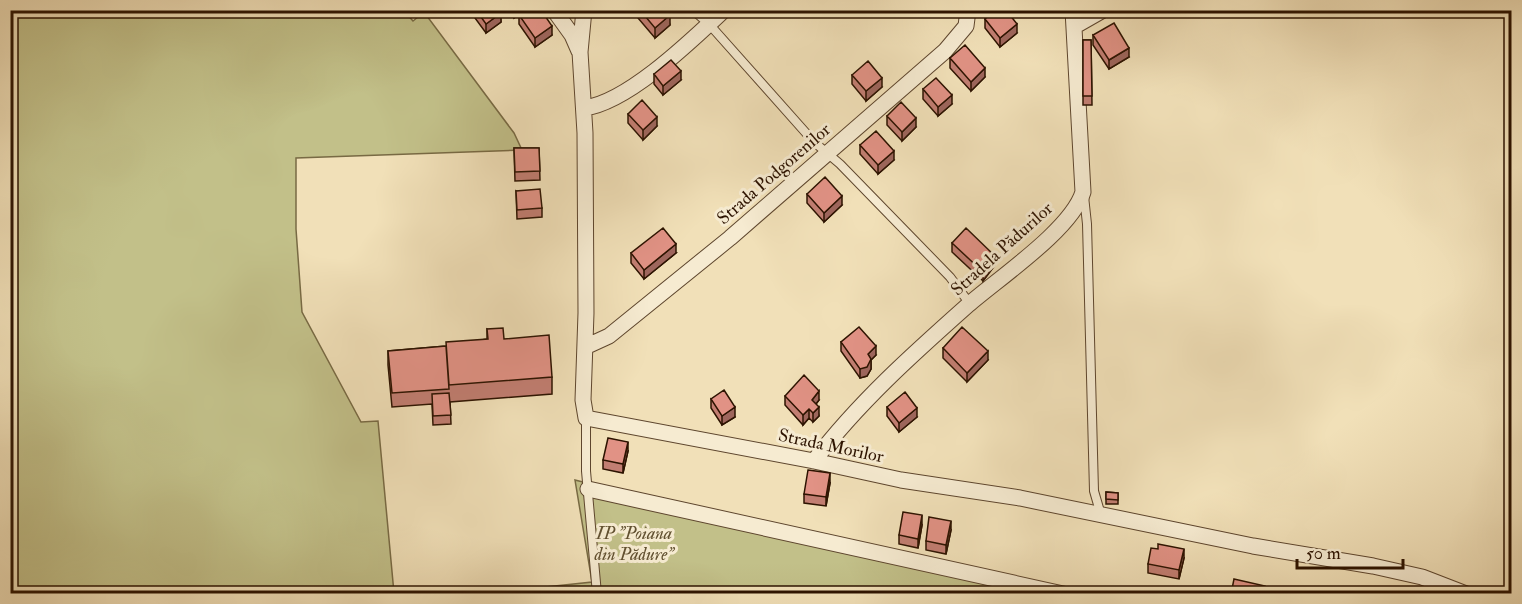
<svg xmlns="http://www.w3.org/2000/svg" width="1522" height="604" viewBox="0 0 1522 604" font-family="'IM FELL Double Pica',serif">
<style>
.green{fill:#c2c089;stroke:#786a44;stroke-width:1.5}
.lines{fill:none;stroke-linecap:round;stroke-linejoin:round}
.lane-casing{stroke:#5e462e;stroke-width:10}
.street-casing{stroke:#5e462e;stroke-width:17}
.lane{stroke:#f6ebd1;stroke-width:8}
.street{stroke:#f6ebd1;stroke-width:15}
.wall{fill:#c27e72;stroke:#2d1300;stroke-width:1.5}
.shaded-wall{fill:#9e665d;stroke:#2d1300;stroke-width:1.5}
.building{fill:#e19285;stroke:#2d1300;stroke-width:1.5}
.labels{text-anchor:middle;dominant-baseline:central;stroke-width:6;stroke-linejoin:round;paint-order:stroke}
.street-label{font-size:18px;fill:#2d1300;stroke:#f6ebd1}
.park-label{font-size:18px;font-style:italic;fill:#615030;stroke:#f6ebd1}
</style>
<rect width="100%" height="100%" fill="#f1e0b8"/>
<filter id="stains"><feTurbulence type="fractalNoise" baseFrequency=".00333" numOctaves="4"/><feColorMatrix values="0 0 0 0 .2 0 0 0 0 .09 0 0 0 0 .02 0 0 0 .5 -.17"/></filter>
<radialGradient id="worn" r=".72"><stop offset=".6" stop-color="#630" stop-opacity="0"/><stop offset="1" stop-color="#630" stop-opacity=".3"/></radialGradient>
<!-- green -->
<path class="green" d="M403,10L413,21L424,12L514,133L522,150L296,158V229L302,312L361,422L378,421L394,593H11L10,11Z
M575,480L622,492L1090,593L480,594L592,582Z"/>
<g class="lines">
<!-- lane casing -->
<g class="lane-casing">
<path id="lane" d="M693,10L709,24L814,142L840,164L950,277L970,304
M1084,196L1087,224L1094,491L1101,515
M586,418V471L597,594"/>
</g>
<!-- street casing -->
<g class="street-casing">
<path id="street" d="M554,10L572,35L579,51
M584,10L580,52L585,133L586,313L583,400L586,418L814,461L901,480L1020,498L1253,546L1373,566L1422,577L1466,594
M1075,26L1103,10
M584,108C627,103 691,41 724,10
M585,347L609,336L730,238L945,51L966,26L968,10
M814,461C858,403 914,353 968,305C999,278 1072,229 1083,192L1073,10
M588,489L1063,594"/>
</g>
<!-- lane -->
<use href="#lane" class="lane"/>
<!-- street -->
<use href="#street" class="street"/>
</g>
<!-- wall -->
<path class="wall" d="M475,10H499L501,22L486,33L475,18Z
M508,10H541L552,35L535,47L519,24V15L514,18Z
M638,10H666L670,25L655,38L638,18Z
M985,19L1017,33L1000,47L985,28Z
M1093,35L1129,57L1109,69L1093,45Z
M1083,40H1091L1092,105H1083Z
M950,58L985,77L971,91L950,68Z
M654,74L681,80L663,95L654,84Z
M852,75L882,87L866,101L852,84Z
M923,89L952,104L938,116L923,99Z
M628,114L657,126L643,140L628,123Z
M887,116L916,127L902,141L887,125Z
M860,145L894,160L878,174L860,154Z
M514,148H539L540,180L515,181Z
M516,191L542,208V217L517,219Z
M807,194L842,205L824,222L807,203Z
M952,243L995,265L983,281L952,252Z
M631,253H676L644,279L631,263Z
M487,329L504,339L552,377V394L450,402L451,424L433,425L432,404L392,407L388,365V351L446,346L487,339Z
M841,342L876,355L871,360V369L867,376L860,378L841,351Z
M943,348L988,360L967,382L943,358Z
M785,396L819,400L816,404L819,416L813,422L809,418L803,425L785,405Z
M711,399L735,417L722,425L711,408Z
M887,407L917,417L899,432L887,416Z
M628,451L623,473L603,469V460Z
M830,483L826,506L804,503V494Z
M1106,492L1118,493V504H1106Z
M922,525L918,548L899,544V535Z
M951,530L946,554L926,550V541Z
M1184,558L1179,579L1148,573V564Z"/>
<!-- shaded-wall -->
<path class="shaded-wall" d="M514,10H525L514,18Z
M501,13V22L486,33V24Z
M670,15V25L655,38V28Z
M1017,24V33L1000,47V38Z
M552,26V35L535,47V38Z
M1129,48V57L1109,69V60Z
M985,68V77L971,91V82Z
M681,71V80L663,95V86Z
M882,78V87L866,101V91Z
M952,95V104L938,116V107Z
M657,117V126L643,140V130Z
M916,118V127L902,141V132Z
M894,151V160L878,174V165Z
M842,196V205L824,222V213Z
M676,244V253L644,279V270Z
M995,256V265L983,281V272Z
M876,346V355L871,360V369L867,376L860,378V369L868,354Z
M988,351V360L967,382V373Z
M819,391V400L812,409V400Z
M735,407V417L722,425V416Z
M819,407V416L813,422V413Z
M917,408V417L899,432V423Z
M809,409V418L803,425V415Z
M628,442V451L623,473V464Z
M830,473V483L826,506V497Z
M922,515V525L918,548V539Z
M951,521V530L946,554V545Z
M1184,549V558L1179,579V570Z"/>
<!-- building -->
<path class="building" d="M476,10H499L501,13L486,24Z
M525,10H541L552,26L535,38L519,15Z
M640,10H666L670,15L655,28Z
M995,10H1006L1017,24L1000,38L985,19Z
M1114,23L1129,48L1109,60L1093,35Z
M1083,40H1091L1092,96H1083Z
M965,45L985,68L971,82L950,58Z
M671,60L681,71L663,86L654,74Z
M868,61L882,78L866,91L852,75Z
M936,78L952,95L938,107L923,89Z
M642,100L657,117L643,130L628,114Z
M901,102L916,118L902,132L887,116Z
M876,131L894,151L878,165L860,145Z
M514,148H539L540,171L515,172Z
M825,177L842,196L824,213L807,194Z
M540,189L542,208L517,210L516,191Z
M663,228L676,244L644,270L631,253Z
M966,228L995,256L983,272L952,243Z
M859,327L876,346L868,354L871,359L867,367L860,369L841,342Z
M962,327L988,351L967,373L943,348Z
M503,328L504,339L549,335L552,377L449,385L446,342L488,339L487,329Z
M446,346L449,389L392,393L388,351Z
M804,375L819,391L812,400L819,407L813,413L809,409L803,415L785,396Z
M724,390L735,407L722,416L711,399Z
M905,392L917,408L899,423L887,407Z
M449,393L451,415L433,416L432,394Z
M608,438L628,442L623,464L603,460Z
M808,470L830,473L826,497L804,494Z
M1106,492L1118,493V500L1106,499Z
M903,512L922,515L918,539L899,535Z
M929,517L951,521L946,545L926,541Z
M1158,544L1184,549L1179,570L1148,564L1151,548L1158,549Z
M1234,579L1265,586L1263,594H1231Z"/>
<g class="labels">
<!-- street labels -->
<g class="street-label">
<text transform="translate(774 174) rotate(-41)">Strada Podgorenilor</text>
<text transform="translate(1002 249) rotate(-42)">Stradela Pădurilor</text>
<text transform="translate(831 446) rotate(12)">Strada Morilor</text>
</g>
<!-- park labels -->
<g class="park-label">
<text x="634" y="533">IP "Poiana<tspan x="634" dy="21">din Pădure"</tspan></text>
</g>
</g>
<!-- margin -->
<rect width="1522" height="604" fill="none" stroke="#f1e0b8" stroke-width="36"/>
<rect x="12" y="12" width="1498" height="580" fill="none" stroke="#2d1300" stroke-width="3"/>
<rect x="18" y="18" width="1486" height="568" fill="none" stroke="#2d1300" stroke-width="1.5"/>
<!-- scale -->
<path d="M1297 559v9h106v-9" fill="none" stroke="#2d1300" stroke-width="3"/>
<text x="1306" y="559" font-size="18" fill="#2d1300" stroke="#f6ebd1" stroke-width="4.5" paint-order="stroke">50 m</text>
<rect width="100%" height="100%" filter="url(#stains)"/>
<rect width="100%" height="100%" fill="url(#worn)"/>
</svg>
